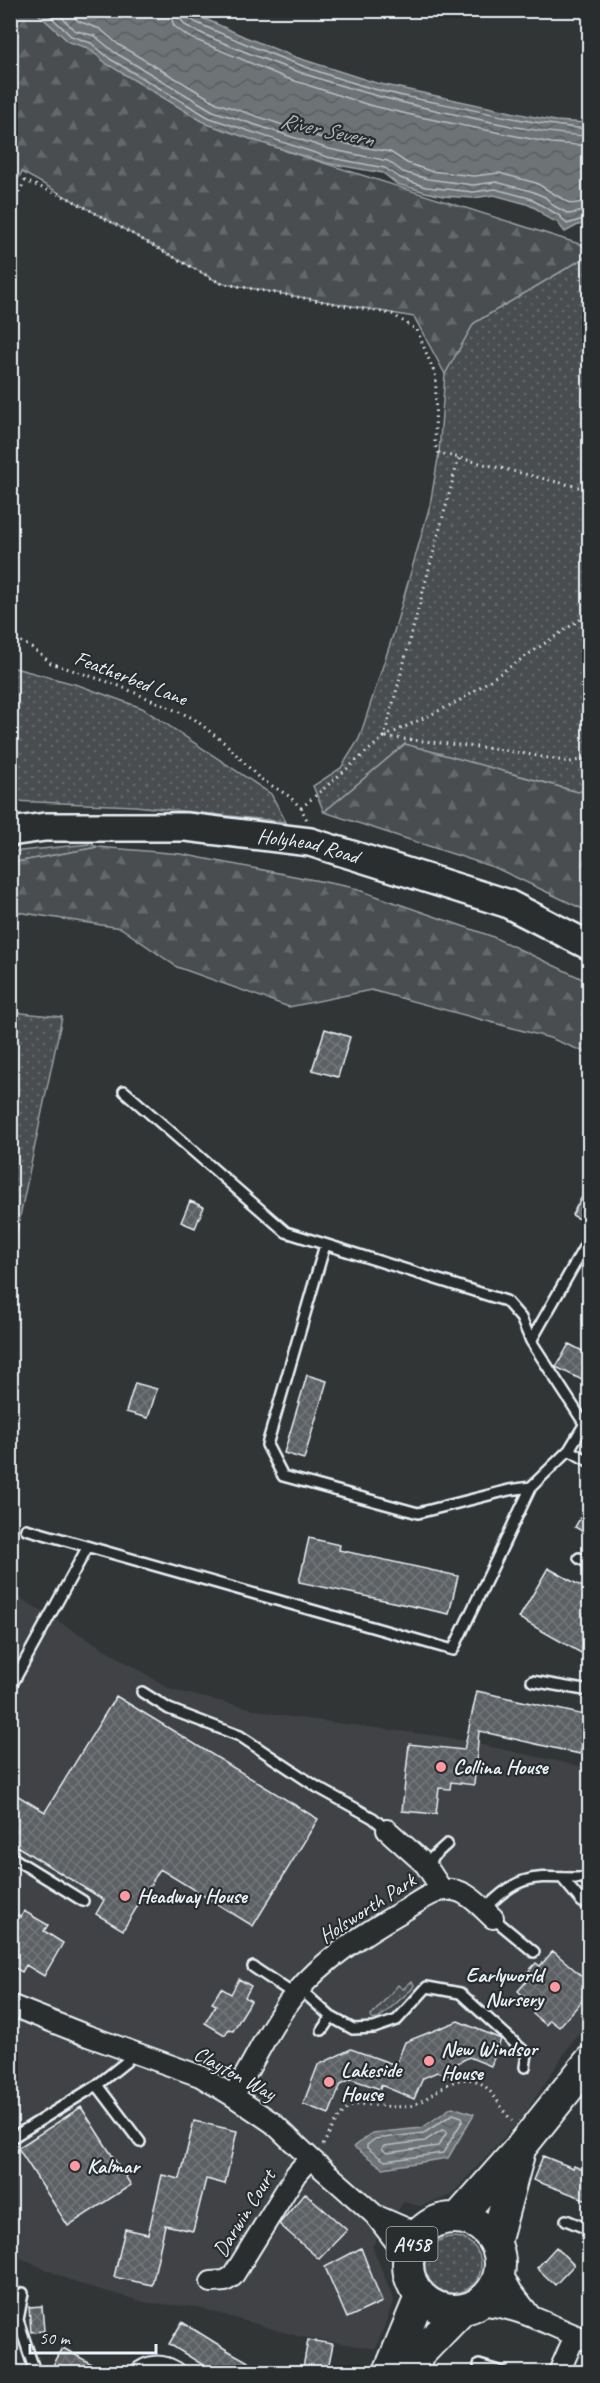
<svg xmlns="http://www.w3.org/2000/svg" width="600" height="2383" viewBox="0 0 600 2383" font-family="Caveat,sans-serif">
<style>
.built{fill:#3f4244}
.grass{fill:url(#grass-dots);stroke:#989fa4;stroke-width:1.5}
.forest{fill:url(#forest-firs);stroke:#989fa4;stroke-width:1.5}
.water{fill:url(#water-waves);stroke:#9fa5aa;stroke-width:1.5}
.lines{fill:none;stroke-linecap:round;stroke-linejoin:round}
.shore{stroke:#b7bfc4;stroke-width:1.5}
.building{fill:url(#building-cross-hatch);stroke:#e8f1f8;stroke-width:1.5}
.service-casing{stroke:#e8f1f8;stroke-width:14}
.minor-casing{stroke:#e8f1f8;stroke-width:24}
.secondary-casing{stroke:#e8f1f8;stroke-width:32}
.primary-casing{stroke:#e8f1f8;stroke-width:34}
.path{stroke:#e8f1f8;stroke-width:3;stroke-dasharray:1.5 4.5;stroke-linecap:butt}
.service{stroke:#2a2d2e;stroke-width:9}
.minor{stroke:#2a2d2e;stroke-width:20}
.secondary{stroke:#2a2d2e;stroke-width:27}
.primary{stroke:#2a2d2e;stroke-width:30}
.poi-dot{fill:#ff9aa2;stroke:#2a2d2e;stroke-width:2}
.labels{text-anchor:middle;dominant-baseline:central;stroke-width:4.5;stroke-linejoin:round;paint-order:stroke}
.shield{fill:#2a2d2e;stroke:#afb6bb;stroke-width:1.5}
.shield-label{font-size:20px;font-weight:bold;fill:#e8f1f8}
.street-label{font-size:21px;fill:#e8f1f8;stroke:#2a2d2e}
.poi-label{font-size:21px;font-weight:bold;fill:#e8f1f8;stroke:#2a2d2e;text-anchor:start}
.water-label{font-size:22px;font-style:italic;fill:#b1b8be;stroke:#2a2d2e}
</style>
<defs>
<pattern id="grass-dots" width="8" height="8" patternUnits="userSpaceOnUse" patternTransform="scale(1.5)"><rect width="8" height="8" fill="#494d4f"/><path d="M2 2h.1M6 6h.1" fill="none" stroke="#636769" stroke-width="1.8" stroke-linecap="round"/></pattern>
<pattern id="forest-firs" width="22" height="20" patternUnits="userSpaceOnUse" patternTransform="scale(1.5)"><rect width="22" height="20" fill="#494d4f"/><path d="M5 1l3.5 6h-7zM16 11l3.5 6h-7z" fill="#636769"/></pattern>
<pattern id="water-waves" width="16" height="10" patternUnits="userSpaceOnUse" patternTransform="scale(1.5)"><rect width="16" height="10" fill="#6e7376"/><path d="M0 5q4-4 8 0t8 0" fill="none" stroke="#5a5e60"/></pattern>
<pattern id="building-cross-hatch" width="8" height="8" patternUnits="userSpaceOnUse" patternTransform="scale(1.5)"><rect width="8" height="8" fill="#5c6063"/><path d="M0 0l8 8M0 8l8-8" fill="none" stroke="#73777a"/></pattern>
</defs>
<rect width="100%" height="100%" fill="#323536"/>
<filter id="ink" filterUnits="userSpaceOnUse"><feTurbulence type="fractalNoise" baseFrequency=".0167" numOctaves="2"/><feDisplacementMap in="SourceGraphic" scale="12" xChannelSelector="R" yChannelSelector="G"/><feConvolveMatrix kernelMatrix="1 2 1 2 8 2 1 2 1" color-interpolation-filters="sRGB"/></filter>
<g filter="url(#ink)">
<!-- built -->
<path class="built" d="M10,1592L172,1690L284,1716L445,1737L589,1768V2022L572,2042L524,2115L450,2196L420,2206L404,2202L372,2246L394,2300L376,2349L297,2336L197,2307L148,2303L76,2283L11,2254Z"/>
<!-- grass -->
<path class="grass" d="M589,255V789L578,792L405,744L324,812L313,786L341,768L359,739L393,635L430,505L439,453L445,374L474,323Z
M11,667L78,685L142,708L271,794L286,822L135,806L11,801Z
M89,844L98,847L11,863V852Z
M11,1012L62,1017L11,1259L10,1012Z
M412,1981L414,1985L412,1989L378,2019L372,2020L371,2016L398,1985L403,1989Z
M425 2265a28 28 0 1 1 56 0a28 28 0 1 1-56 0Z"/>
<!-- forest -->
<path class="forest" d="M11,11H36L286,151L589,247V255L474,323L445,374L414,317L220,283L22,172L11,192Z
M405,744L578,792L589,789V912L496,868L324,812Z
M98,847L181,854L350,887L491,936L589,982V1054L550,1038L371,990L289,1007L177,967L121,928L11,911V863Z"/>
<!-- water -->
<path class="water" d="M35,11H188L245,37L295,57L376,83L520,114L555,121L589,123V223L578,225L565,232L557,222L546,217L537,209L527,204L494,195L473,198L443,196L425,192L397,184L383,173L326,163L259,142L207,124L107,64L88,48L69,42Z
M452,2107L474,2114L448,2158L383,2168L354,2147L372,2133L422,2128Z"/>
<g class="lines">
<!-- shore -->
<path class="shore" d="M44,10L71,36L91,43L110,59L210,118L327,157L385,168L400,178L426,187L473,192L495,189L529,198L560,216L567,224L590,217
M55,10L74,30L95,36L114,52L213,111L329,149L388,161L403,172L428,179L473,185L496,182L531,191L545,197L554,206L569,214L590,210
M67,10L78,21L100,29L119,45L217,103L331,141L390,152L407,163L430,171L474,176L499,173L536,183L571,204L590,201
M169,10L174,26L189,37L286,78L369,105L420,117L551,143L590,146
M178,10L180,18L185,25C209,38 235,48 261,58C327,84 394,102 463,116C505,125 547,134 590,136
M186,10L188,17L195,22C253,48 313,72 374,89C404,97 434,102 464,108C506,117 547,126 590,129
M453,2114L462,2117L463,2120L443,2153L385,2161L367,2148V2145L375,2139L424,2133Z
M442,2130L446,2131V2134L438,2146L387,2153L382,2149L384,2146L425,2141Z"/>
</g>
<!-- building -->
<path class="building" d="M325,1029L350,1037L338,1077L312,1070Z
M590,1182V1225L572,1215Z
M190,1201L204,1207L195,1228L181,1222Z
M569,1344L590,1355V1384L556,1367Z
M307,1375L327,1381L304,1459L284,1453Z
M135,1383L157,1389L148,1418L126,1412Z
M590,1501V1536L575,1527Z
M309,1538L340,1545L339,1550L458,1576L449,1614L299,1582Z
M548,1568L590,1591V1658L519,1618Z
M477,1691L589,1716L580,1754L479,1731L474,1785L451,1782L450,1789L439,1788L436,1814L402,1811L409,1744L464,1750Z
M116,1696L318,1819L253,1926L160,1869L123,1930L96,1914L104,1900L10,1842V1791L45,1812Z
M10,1911L21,1917L24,1911L48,1925L44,1931L63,1943L44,1976L26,1965L22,1972L10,1965Z
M553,1951L590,1983V1992L559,2027L550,2020L546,2025L533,2014L537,2009L518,1991L531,1976L527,1973L536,1963L540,1966Z
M239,1979L251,1986L245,1997L251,2001L233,2031L229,2029L225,2035L205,2023L216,2005L212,2003L221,1988L231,1994Z
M458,2021L501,2039L491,2066L469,2057L454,2065L450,2076L437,2072L423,2078L414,2099L381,2085L380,2089L351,2079L341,2084L329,2114L303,2104L318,2065L351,2049L396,2065L405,2042Z
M81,2107L131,2185L68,2226L18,2148Z
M194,2121L237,2131L225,2184L206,2179L193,2231L165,2225L152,2285L114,2277L125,2229L148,2234L162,2175L180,2179Z
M543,2156L573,2168L574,2166L590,2173V2201L533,2180Z
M305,2193L347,2230L319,2259L279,2224Z
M556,2247L574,2265L555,2285L537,2268Z
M361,2248L382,2302L347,2318L325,2267Z
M42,2306L44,2331L31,2332L29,2307Z
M182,2322L227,2350L268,2373H218L203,2365L169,2344Z
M308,2340L333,2344L327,2373H302Z
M63,2348L108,2373H62L52,2367Z"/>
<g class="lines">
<!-- service casing -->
<g class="service-casing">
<path id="service" d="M124,1091L286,1232L506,1301L521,1318L531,1341
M325,1245L267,1445L283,1476L418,1513L509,1490L531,1487
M590,1415L569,1450L590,1462
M584,1423L531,1341L590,1237
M26,1529L453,1650L531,1487L569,1450
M579,1558L590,1564
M532,1681L590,1691
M10,1688L87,1548
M142,1692L169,1709L240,1736L317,1787L373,1818L387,1830
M10,1856L83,1901
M425,1864L447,1844
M562,1878L582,1902
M484,1910C524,1868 538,1879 590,1878
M493,1918L534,1952
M253,1967L295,1995
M300,1989L331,2017L353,2029L374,2028L397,2020L427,1987L460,1993L527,2054L525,2067
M322,2030L331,2017
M133,2051L126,2062L97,2085L140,2142
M10,2139L97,2085
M566,2220L590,2230
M23,2293L18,2320L35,2372
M479,2365L502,2372"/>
</g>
<!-- minor casing -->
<g class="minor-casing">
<path id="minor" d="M387,1830L425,1864L442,1890
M10,2005L88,2036L200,2076L233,2096L273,2123L310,2158L375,2215L408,2258
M233,2096C254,2062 270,2025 295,1994C324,1959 363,1934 403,1911C417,1903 435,1888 452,1890C468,1891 482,1908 493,1918
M377,2216L407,2229H424
M500,2270L512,2292L530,2315
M211,2282L225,2281L233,2276L296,2174L310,2158
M478,2304C525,2308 548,2326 590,2341
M141,2372C153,2364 163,2365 175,2372
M559,2372L575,2336"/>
</g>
<!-- secondary casing -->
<g class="secondary-casing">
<g id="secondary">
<path id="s1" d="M10,832L45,827H186L310,842L506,903L590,946"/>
</g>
</g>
<!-- primary casing -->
<g class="primary-casing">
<path id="primary" d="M408 2264a46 46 0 1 1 92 0a46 46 0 1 1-92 0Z
M458,2218L521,2147L590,2061
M495,2243L519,2154
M389,2372L420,2297
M402,2372L461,2311"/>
</g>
<!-- path -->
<path class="path" d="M10,208L25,181L70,199L220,283L392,314L417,330L436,377L435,445L439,453L590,490
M10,636L31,647L51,663L117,685L193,718L227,745L259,778L289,796L301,808L308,822
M384,737L459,701L590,613
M386,737L504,750L570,762L590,758
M301,808L384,737L459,457
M323,2145C330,2133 337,2115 350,2107C363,2100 395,2111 413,2105C434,2097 451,2073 476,2081C491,2086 501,2109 512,2121"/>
<!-- service -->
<use href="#service" class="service"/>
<!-- minor -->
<use href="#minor" class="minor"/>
<!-- secondary -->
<use href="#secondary" class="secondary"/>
<!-- primary -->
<use href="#primary" class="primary"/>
</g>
</g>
<!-- markers -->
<g class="poi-dot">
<circle cx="441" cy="1767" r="6"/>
<circle cx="125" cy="1896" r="6"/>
<circle cx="555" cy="1987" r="6"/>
<circle cx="429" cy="2061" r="6"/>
<circle cx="329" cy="2082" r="6"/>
<circle cx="75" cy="2166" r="6"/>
</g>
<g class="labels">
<!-- shield labels -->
<rect class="shield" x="386.5" y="2227" width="51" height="34" rx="4.5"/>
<g class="shield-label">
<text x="412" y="2244">A458</text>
</g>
<!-- street labels -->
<g class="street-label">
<text transform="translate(131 678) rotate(21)">Featherbed Lane</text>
<text stroke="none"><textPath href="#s1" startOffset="300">Holyhead Road</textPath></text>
<text transform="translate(367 1908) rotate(-33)">Holsworth Park</text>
<text transform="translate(235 2073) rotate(29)">Clayton Way</text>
<text transform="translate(244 2213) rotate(-58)">Darwin Court</text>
</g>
<!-- poi labels -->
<g class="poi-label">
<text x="453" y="1767">Collina House</text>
<text x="137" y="1896">Headway House</text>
<text x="543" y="1975" text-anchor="end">Earlyworld<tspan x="543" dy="24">Nursery</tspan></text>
<text x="441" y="2049">New Windsor<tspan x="441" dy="24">House</tspan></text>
<text x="341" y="2070">Lakeside<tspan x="341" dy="24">House</tspan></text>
<text x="87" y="2166">Kalmar</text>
</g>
<!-- water labels -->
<g class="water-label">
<text transform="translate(327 130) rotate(12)">River Severn</text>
</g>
</g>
<!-- margin -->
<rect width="600" height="2383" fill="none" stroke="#2a2d2e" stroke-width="36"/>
<rect x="18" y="18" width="564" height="2347" fill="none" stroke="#e8f1f8" stroke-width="2" filter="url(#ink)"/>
<!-- scale -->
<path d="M30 2344v9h126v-9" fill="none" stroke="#e8f1f8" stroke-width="3"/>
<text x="39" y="2344" font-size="18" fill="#e8f1f8" stroke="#2a2d2e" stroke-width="4.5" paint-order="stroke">50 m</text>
</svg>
